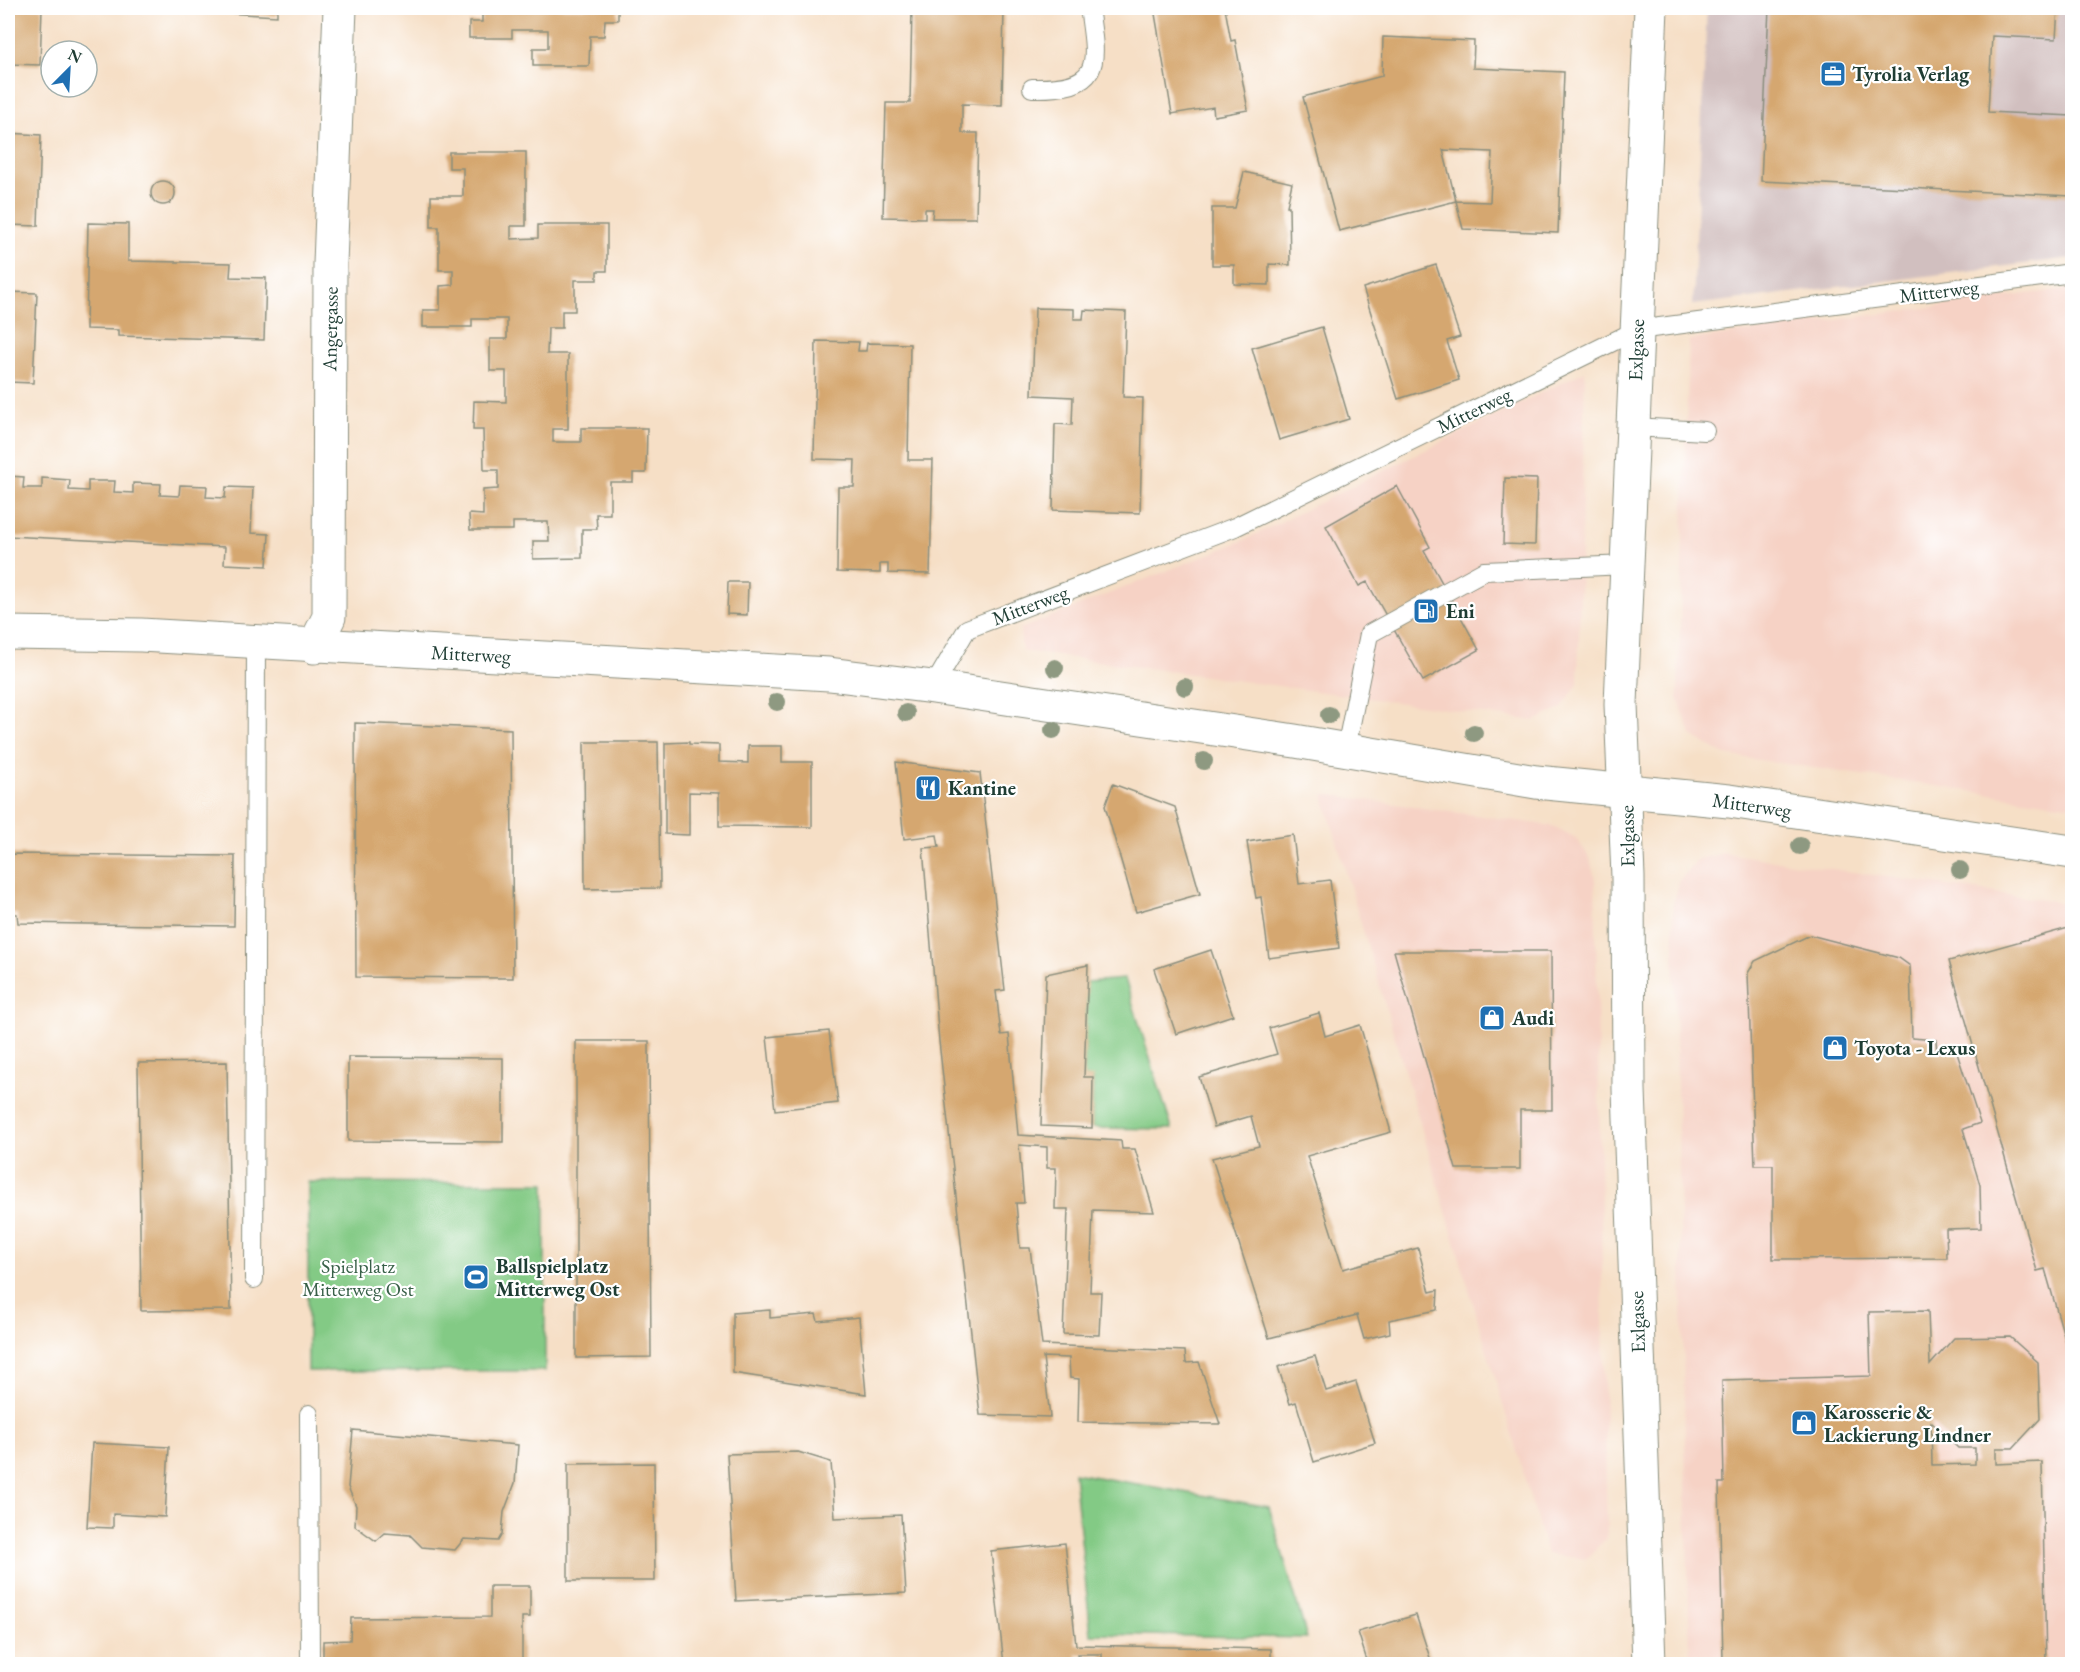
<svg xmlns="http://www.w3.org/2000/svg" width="2080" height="1672" viewBox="0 0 2080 1672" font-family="'EB Garamond',serif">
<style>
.built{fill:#f6d2c5}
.industrial{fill:#d1bfbf}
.green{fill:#83ca85;stroke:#51845c;stroke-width:1.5}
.building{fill:#d5a770;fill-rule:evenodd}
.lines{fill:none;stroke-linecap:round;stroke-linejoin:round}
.lane-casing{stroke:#8a8e7d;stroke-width:20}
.street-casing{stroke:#8a8e7d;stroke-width:35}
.secondary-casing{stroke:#8a8e7d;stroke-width:35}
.lane{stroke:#fff;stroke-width:18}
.street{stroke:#fff;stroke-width:33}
.secondary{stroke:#fff;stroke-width:33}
.tree{fill:#8e9981}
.labels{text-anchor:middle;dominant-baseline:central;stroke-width:4.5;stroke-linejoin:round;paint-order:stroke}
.poi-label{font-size:20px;font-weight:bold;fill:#1f3d34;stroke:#fff;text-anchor:start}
.street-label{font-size:20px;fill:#1f3d34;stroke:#fff}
.park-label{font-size:20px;fill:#386048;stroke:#fff}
</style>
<rect width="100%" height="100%" fill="#fff"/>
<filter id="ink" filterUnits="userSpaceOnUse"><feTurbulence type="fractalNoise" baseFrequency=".0167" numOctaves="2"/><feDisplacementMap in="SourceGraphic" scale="12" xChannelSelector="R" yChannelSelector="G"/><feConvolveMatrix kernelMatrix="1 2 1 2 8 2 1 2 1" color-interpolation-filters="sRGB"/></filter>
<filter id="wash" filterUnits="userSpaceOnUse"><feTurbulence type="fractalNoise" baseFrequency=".008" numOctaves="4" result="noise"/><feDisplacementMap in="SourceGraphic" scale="24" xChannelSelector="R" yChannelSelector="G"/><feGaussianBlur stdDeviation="1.35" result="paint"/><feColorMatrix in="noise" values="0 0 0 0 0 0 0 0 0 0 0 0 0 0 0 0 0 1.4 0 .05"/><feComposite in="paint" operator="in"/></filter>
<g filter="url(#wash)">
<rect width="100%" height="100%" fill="#f6dfc6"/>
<!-- built -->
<path class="built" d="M2072,288V806L1725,755L1691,735L1678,698L1689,340Z
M1585,371L1578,684L1561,709L1534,721L1022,651L1020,629L1242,541Z
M1323,794L1553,826L1576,838L1590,858L1595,880L1607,1538L1585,1559L1547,1554Z
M1724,853L2072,904V1664H1690L1673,905L1680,880L1698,859Z"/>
<!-- industrial -->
<path class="industrial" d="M1707,8H2072V258L1693,305Z"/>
<!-- green -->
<path class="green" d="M1125,979L1172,1129L1092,1128L1093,1078L1084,1077L1087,982Z
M308,1182L545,1183V1371H308Z
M1074,1473L1269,1507L1307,1638L1091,1634Z"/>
<g id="blocks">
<!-- building -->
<path class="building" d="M8,8H42L40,65L8,64Z
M212,8H277V16L212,12Z
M482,8H618V20H605L604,36H590L589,66H533V48H548V30H512V38H469V22H482Z
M912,8H1004L1002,105L962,104V133H978L976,218H932L933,209H925V218L883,217L886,103H910Z
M1154,8H1225L1231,41L1235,40L1248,110L1214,116L1213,107L1172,114Z
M1769,8H2058L2056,39L1992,36L1988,112L2072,116V196L1761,181Z
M1383,37L1474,41L1473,68L1564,72L1558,233L1463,229L1456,201L1339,231L1303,97L1382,76ZM1443,150L1492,152L1490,202L1456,201Z
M8,133L41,135L38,226L8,225Z
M449,152H526V226H511V239L538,238V225H607V271H597V280H575V311H562V328H548L547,354H568V429H553V442H581V428H647L646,473H633V482H610V514H596L597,529H582V558L533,559V541H549L548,522H513V530H470L469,514L483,515V490L498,489V470H484L483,430H473L474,401L506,402V371H490V339H507V319H472V327H423V310H440V286L453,285V270H439V227H431V196H463V168H449Z
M1244,172L1292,183L1287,206H1289L1290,265L1269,264V285L1234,284V265H1212V208H1235Z
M151 193a12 12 0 1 1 24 0a12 12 0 1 1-24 0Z
M88,223L128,224V261L231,263L230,277L266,278L264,340L118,336V330L86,329Z
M1436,265L1460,337L1447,341L1459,380L1398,399L1363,288Z
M8,292L37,293L33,383L8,382Z
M1035,308L1074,309V319H1083L1084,310L1126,312L1123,397L1143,398L1140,513L1053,510L1055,424L1072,425L1073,397L1032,395Z
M1322,327L1349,419L1279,440L1252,348Z
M816,341L859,342L858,351H866L867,343L910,344L908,460H933L930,574L888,573V564H880V573L837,572L838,487H854L855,460L814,459Z
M8,476L24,477L23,488H42V478L70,480L69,490L88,491V481H115L114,492L133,493V483L161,484L160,495L179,496L180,485L207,486L206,497L225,498L226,487L253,488L251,533L269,534L267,566L224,564L225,547L8,536Z
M1505,478L1537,479L1535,545L1503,544Z
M1397,486L1430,547L1424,550L1479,650L1423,681L1367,582L1359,586L1326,526Z
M728,582H748L747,615L727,614Z
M355,723L511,729L513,978L356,977Z
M584,742H658L660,888L585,889Z
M689,742V744L719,745V762L748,763V746H782V762H812V827L719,826V793L689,792V835L665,834V743Z
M896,762L980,773L1005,990L996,991L1001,1035L1009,1034L1018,1135L1121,1141L1122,1149H1135L1154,1212L1093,1210L1090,1292H1101L1099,1335L1063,1334L1068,1209H1055L1056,1168H1047V1147L1019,1145L1024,1203H1016L1020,1248H1030L1042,1345L1185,1351L1186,1363L1199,1362L1220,1424L1078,1422L1079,1379L1070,1378L1069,1358L1043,1357L1050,1417L980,1415L939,1041L923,848L939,847L937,835L904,839Z
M1113,784L1175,807L1200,894L1136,912L1105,806Z
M1293,835L1299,884L1330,880L1339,948L1269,958L1261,897L1256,898L1247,842Z
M8,854L235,856L234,926L18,923L17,914H8Z
M2072,927V1356L2070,1357L2045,1269L2037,1271L1949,961Z
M1810,935L1899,958L1910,966L1912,1038L1936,1040L1937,1052L1956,1050L1980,1123L1963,1129L1980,1185L1981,1228L1946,1229L1947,1258L1773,1259V1165H1755L1748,973L1755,961Z
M1211,950L1233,1015L1176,1034L1154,969Z
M1394,951H1551L1552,1110H1520V1169H1456Z
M1088,965L1084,1077H1093L1092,1128L1041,1126L1046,974Z
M1319,1013L1325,1036L1360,1025L1391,1132L1307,1156L1343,1269L1418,1248L1430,1292L1438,1290L1437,1310L1389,1320L1390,1333L1364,1339L1357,1315L1269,1338L1212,1158L1259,1146L1251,1116L1214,1127L1199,1077L1277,1054L1269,1028Z
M829,1031L838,1103L775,1110L767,1037Z
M576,1041H649L651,1357L576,1358Z
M348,1057L503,1058V1142L348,1141Z
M227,1062L231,1310L141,1311L138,1063Z
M770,1310V1318L816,1314L818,1321L859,1317L866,1394L733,1373V1313Z
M1928,1311L1930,1365L1954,1338L2010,1337L2038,1362L2040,1419L2013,1448H1996V1464L2042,1462L2046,1664H1729V1660H1723L1719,1483H1724L1722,1380L1871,1376L1869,1312ZM1931,1422L1958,1448H1975V1464L1932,1465Z
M1315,1356L1326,1391L1356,1382L1375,1443L1314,1462L1296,1402L1290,1404L1278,1367Z
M353,1430L518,1445L515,1483L504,1512L502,1534L498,1541L464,1539L455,1550L422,1547L410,1535L385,1533L376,1541L355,1526L356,1506L348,1487Z
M92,1443L169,1447L165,1517L113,1514V1528L87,1527Z
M798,1452L831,1462L835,1518L901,1515L906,1593L736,1601L727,1454Z
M654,1463L655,1581H568V1464Z
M1065,1543L1076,1645L1271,1649V1660H1287V1664H1102V1654H1077L1078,1664H1004L991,1551Z
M490,1586H530V1617H522V1664H323V1641L350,1640L351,1618L490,1617Z
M1416,1615L1432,1664H1368L1358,1632Z"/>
</g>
</g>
<g filter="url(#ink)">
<use href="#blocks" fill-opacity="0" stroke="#8a8e7d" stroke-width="1.5"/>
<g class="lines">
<!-- lane casing -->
<g class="lane-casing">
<path id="lane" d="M1032,88C1102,89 1098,67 1089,8
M1633,427L1705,431
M933,687L967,629L1235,527L1637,330L2072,273
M1346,749L1369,634L1484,571L1628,565
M254,1279L256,642
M309,1414L310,1664"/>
</g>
<!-- street casing -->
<g class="street-casing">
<path id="street" d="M314,647L329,617L330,264L340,8
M1649,1664L1629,1089L1628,877L1621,704L1651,8"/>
</g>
<!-- secondary casing -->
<g class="secondary-casing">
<path id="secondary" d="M8,633L141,635L829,674L933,687L1295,741L1536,782L1729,801L2072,852"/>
</g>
<!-- lane -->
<use href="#lane" class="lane"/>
<!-- street -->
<use href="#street" class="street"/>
<!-- secondary -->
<use href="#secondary" class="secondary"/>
</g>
<!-- trees -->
<g class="tree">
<circle cx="1055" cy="668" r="9"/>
<circle cx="1185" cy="687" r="9"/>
<circle cx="777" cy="702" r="9"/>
<circle cx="906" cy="713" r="9"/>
<circle cx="1329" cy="715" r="9"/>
<circle cx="1053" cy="730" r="9"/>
<circle cx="1474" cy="733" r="9"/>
<circle cx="1204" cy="761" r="9"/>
<circle cx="1800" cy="846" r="9"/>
<circle cx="1960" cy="870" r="9"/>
</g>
</g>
<!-- icons -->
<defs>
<g id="office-square" transform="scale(1.35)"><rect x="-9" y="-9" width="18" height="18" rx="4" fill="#1f6fb2" stroke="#fff"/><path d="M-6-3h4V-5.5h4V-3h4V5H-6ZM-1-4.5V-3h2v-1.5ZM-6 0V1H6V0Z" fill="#fff"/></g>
<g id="fuel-square" transform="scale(1.35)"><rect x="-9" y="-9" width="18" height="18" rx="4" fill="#1f6fb2" stroke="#fff"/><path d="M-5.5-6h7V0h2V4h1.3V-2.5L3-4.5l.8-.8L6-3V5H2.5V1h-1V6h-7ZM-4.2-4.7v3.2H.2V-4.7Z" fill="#fff"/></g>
<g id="restaurant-square" transform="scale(1.35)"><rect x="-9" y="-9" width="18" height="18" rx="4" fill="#1f6fb2" stroke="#fff"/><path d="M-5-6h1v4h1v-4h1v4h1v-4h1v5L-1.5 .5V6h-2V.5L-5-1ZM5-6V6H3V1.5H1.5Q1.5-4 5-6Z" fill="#fff"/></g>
<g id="shop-square" transform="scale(1.35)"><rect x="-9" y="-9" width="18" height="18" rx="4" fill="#1f6fb2" stroke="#fff"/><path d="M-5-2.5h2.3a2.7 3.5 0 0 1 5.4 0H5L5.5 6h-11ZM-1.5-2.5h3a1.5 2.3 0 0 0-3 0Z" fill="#fff"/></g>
<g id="stadium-square" transform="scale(1.35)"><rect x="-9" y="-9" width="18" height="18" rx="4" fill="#1f6fb2" stroke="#fff"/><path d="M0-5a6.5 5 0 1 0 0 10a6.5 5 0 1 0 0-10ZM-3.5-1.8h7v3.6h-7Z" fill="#fff"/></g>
</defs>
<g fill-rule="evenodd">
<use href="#office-square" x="1833" y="74"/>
<use href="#fuel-square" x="1426" y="611"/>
<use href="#restaurant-square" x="928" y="788"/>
<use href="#shop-square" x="1492" y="1018"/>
<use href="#shop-square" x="1835" y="1048"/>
<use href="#stadium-square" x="476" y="1277"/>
<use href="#shop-square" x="1804" y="1423"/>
</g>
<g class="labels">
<!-- poi labels -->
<g class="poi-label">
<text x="1852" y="74">Tyrolia Verlag</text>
<text x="1446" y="611">Eni</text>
<text x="948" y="788">Kantine</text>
<text x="1512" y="1018">Audi</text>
<text x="1854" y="1048">Toyota - Lexus</text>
<text x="496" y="1266">Ballspielplatz<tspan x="496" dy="23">Mitterweg Ost</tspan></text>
<text x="1824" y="1412">Karosserie &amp;<tspan x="1824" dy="23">Lackierung Lindner</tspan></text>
</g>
<!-- street labels -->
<g class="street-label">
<text transform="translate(1939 291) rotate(-7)">Mitterweg</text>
<text transform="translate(330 329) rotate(-89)">Angergasse</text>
<text transform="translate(1636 350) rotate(-88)">Exlgasse</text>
<text transform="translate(1474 410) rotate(-26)">Mitterweg</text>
<text transform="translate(1030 605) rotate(-21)">Mitterweg</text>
<text transform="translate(471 654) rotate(3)">Mitterweg</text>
<text transform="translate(1752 805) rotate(8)">Mitterweg</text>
<text transform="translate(1627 836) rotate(-91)">Exlgasse</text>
<text transform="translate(1637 1322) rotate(-92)">Exlgasse</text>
</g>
<!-- park labels -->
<g class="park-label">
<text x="358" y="1266">Spielplatz<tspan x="358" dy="23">Mitterweg Ost</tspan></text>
</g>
</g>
<!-- margin -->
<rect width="2080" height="1672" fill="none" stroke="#fff" stroke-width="30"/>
<!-- north arrow -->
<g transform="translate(69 69) rotate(24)"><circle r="28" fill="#ffffff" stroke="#a5b1ae" stroke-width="1.5"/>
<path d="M0-4.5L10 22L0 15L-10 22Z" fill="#1f6fb2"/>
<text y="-9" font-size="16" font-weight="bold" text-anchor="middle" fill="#1f3d34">N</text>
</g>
</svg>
